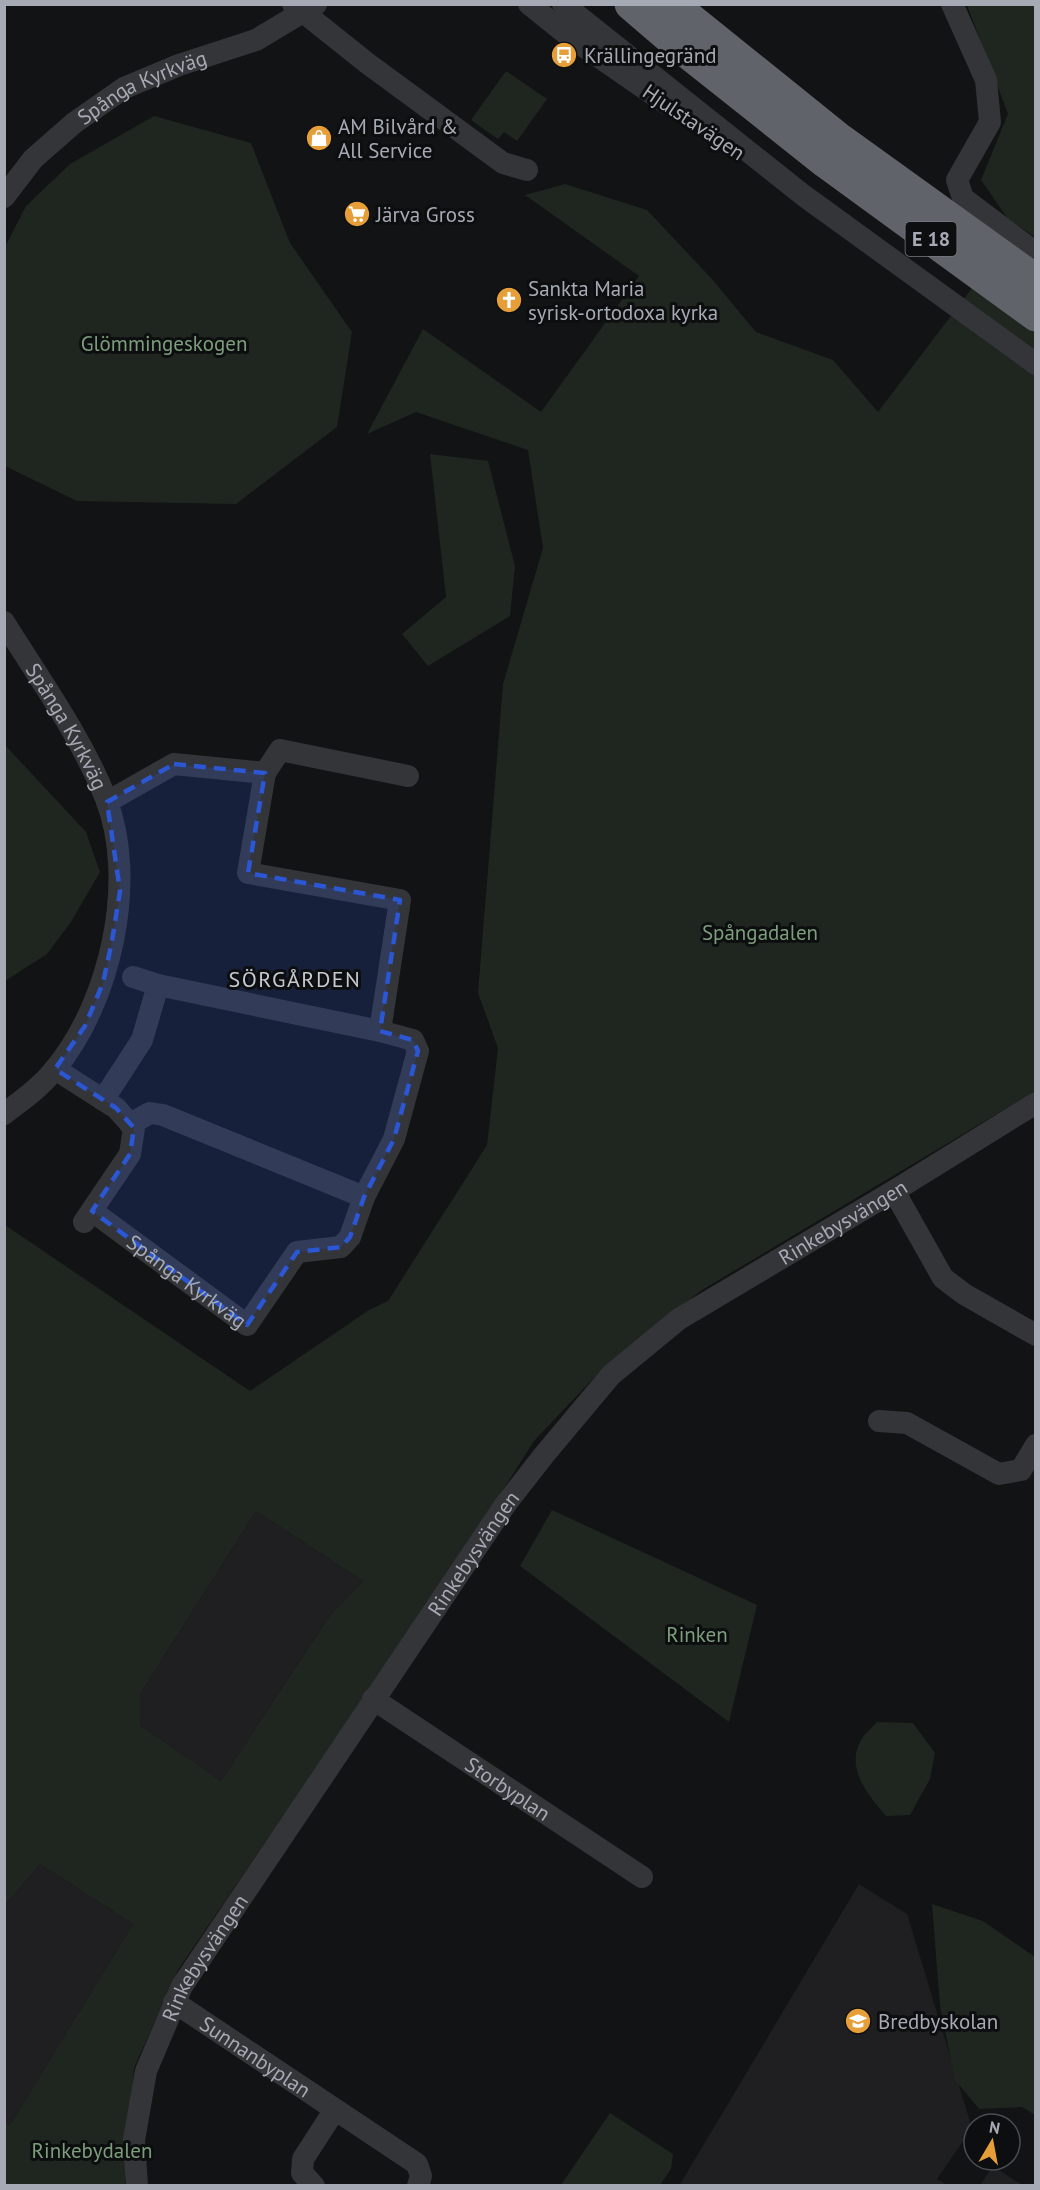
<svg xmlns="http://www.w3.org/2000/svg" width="1040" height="2190" viewBox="0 0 1040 2190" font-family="'PT Sans',sans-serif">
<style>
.built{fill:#1f1f21}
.green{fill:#1f261f;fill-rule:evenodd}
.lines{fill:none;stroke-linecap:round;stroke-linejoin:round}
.minor{stroke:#343539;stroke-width:22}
.highway{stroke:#606369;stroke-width:33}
.marked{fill:#2b57d4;fill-opacity:0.2;stroke:#2b57d4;stroke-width:4.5;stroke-dasharray:12 8;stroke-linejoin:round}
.labels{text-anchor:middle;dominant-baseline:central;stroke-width:6;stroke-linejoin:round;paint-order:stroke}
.shield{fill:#0d0e0f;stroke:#777b82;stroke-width:1.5}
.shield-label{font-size:20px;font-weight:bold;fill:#a5aab4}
.poi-label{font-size:21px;fill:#a5aab4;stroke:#0d0e0f;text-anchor:start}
.street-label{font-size:21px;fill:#a5aab4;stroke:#0d0e0f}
.park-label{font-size:21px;fill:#7d9e7d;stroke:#0d0e0f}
.neighbourhood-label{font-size:22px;letter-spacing:1.5px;fill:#c5c9d0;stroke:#0d0e0f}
</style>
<rect width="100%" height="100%" fill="#121314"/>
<!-- built -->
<path class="built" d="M256,1511L363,1581L328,1618L221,1781L140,1725V1694Z
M40,1864L133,1924L10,2125L5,2123V1905Z
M859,1884L907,1914L972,2128L937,2179L947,2185L679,2186Z
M993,2166L1022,2185H980Z"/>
<!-- green -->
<path class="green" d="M967,5H1035V237L1008,219L981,180L1008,114Z
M506,71L547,99L517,141L504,132L498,139L471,120Z
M154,116L251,143L290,243L352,332L337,427L236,504L77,501L5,466V247L26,206L70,164Z
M565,184L647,210L711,278L756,332L833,360L878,412L1007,242L1036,261L1035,1091L702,1290L603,1368L534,1441L462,1554L178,1970L134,2068L125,2185H5V2123L10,2125L133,1924L40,1864L5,1905V1225L250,1391L369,1310L388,1301L487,1145L498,1048L478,993L503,684L543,548L528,450L416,412L367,434L423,329L541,412L639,276L525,195ZM256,1511L363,1581L328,1618L221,1781L140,1725V1694Z
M430,454L488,461L515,566L510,616L428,666L402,634L446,597Z
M5,745L86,832L100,872L71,922L47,954L5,981Z
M552,1510L757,1605L729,1722L520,1566Z
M877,1722L913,1723L935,1753L930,1779L910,1815L886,1816C868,1795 845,1768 861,1740C864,1734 872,1728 877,1722Z
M932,1904L983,1921L1035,1957V2115L1022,2107L979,2109L955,2080L940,2006Z
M610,2113L673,2154L671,2169L660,2185H561Z"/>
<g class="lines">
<!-- minor -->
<g class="minor">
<path d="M293,4L367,63L503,163L527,170"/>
<path d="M529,4L570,37L667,104"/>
<path d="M563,4L803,195L1036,364"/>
<path d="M952,4L986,80L990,122L957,180L963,198L1036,253"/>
<path id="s1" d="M4,197L33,159L74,123L124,88L179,65L256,40L316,4"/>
<path id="s2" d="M4,622C40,680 81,736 106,799C138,881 110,1003 55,1069C41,1087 22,1100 4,1114"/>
<path d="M107,802L174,764L265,773"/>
<path d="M380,1031L400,900L248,873L265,773L280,750L408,776"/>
<path d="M55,1069L116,1108L134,1128L130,1154L84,1222"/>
<path d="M103,1100L142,1040L158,985"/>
<path d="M130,1124L150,1113L163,1115L364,1197"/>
<path d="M894,1191L943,1278L964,1294L1036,1335"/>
<path id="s3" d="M92,1211L247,1325L297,1252L341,1247L350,1237L364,1197L394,1139L418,1051L413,1040L380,1031L158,985L133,977"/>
<path d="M879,1421L907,1423L999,1474L1021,1470L1036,1445"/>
<path id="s4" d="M373,1699L642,1877"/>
<path id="s5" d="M174,2002L417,2164L421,2176L418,2186"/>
<path id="s6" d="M137,2186L134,2140L146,2071L182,1986L505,1505L544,1455L611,1375L679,1319L894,1191L1036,1103"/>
<path d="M314,2186L302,2173L303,2159L334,2111"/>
</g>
<!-- highway -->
<path class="highway" d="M631,4L680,46L826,162L1036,315
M671,4L840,140L1036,281"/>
</g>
<!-- marked area -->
<path class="marked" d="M174,764L265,773L248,873L400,900L380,1031L413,1040L418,1051L394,1139L364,1197L350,1237L341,1247L297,1252L247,1325L92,1211L130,1154L134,1128L116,1108L55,1069L85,1026L103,983L112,941L120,891L107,802Z"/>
<!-- icons -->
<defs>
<g id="bus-disc" transform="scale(1.35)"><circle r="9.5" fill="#e69f38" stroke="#0d0e0f"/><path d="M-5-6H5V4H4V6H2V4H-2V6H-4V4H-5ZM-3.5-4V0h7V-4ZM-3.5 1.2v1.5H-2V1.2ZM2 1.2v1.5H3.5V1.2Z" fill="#fff"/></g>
<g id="shop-disc" transform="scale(1.35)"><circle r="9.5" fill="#e69f38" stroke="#0d0e0f"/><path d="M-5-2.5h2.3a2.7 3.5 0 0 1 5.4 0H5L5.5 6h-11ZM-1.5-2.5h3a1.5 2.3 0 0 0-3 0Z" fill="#fff"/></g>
<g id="supermarket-disc" transform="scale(1.35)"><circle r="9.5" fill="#e69f38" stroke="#0d0e0f"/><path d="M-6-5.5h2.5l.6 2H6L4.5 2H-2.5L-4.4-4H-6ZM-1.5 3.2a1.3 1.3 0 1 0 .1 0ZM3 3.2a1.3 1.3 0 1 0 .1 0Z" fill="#fff"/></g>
<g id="church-disc" transform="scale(1.35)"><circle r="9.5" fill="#e69f38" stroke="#0d0e0f"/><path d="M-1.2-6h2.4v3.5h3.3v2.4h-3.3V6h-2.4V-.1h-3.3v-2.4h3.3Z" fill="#fff"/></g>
<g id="school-disc" transform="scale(1.35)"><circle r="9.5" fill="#e69f38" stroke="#0d0e0f"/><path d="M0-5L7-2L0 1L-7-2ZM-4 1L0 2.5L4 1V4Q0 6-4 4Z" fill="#fff"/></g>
</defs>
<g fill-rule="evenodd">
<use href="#bus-disc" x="564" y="55"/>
<use href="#shop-disc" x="319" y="138"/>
<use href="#supermarket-disc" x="357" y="214"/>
<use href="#church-disc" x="509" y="300"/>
<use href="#school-disc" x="858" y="2021"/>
</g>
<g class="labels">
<!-- shield labels -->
<rect class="shield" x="905.5" y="222" width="51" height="34" rx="4.5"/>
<g class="shield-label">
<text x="931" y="239">E 18</text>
</g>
<!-- poi labels -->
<g class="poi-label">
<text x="584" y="55">Krällingegränd</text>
<text x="338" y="126">AM Bilvård &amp;<tspan x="338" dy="24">All Service</tspan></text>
<text x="376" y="214">Järva Gross</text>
<text x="528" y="288">Sankta Maria<tspan x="528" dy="24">syrisk-ortodoxa kyrka</tspan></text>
<text x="878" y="2021">Bredbyskolan</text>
</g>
<!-- street labels -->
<g class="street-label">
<text stroke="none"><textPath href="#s1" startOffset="180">Spånga Kyrkväg</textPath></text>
<text transform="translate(694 122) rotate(34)">Hjulstavägen</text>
<text stroke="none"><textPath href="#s2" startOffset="122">Spånga Kyrkväg</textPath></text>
<text stroke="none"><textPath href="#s6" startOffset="1234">Rinkebysvängen</textPath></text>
<text stroke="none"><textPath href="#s3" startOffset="118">Spånga Kyrkväg</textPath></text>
<text stroke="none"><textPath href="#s6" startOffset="730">Rinkebysvängen</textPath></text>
<text stroke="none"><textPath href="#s4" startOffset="162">Storbyplan</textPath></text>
<text stroke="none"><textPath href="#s6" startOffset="244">Rinkebysvängen</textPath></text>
<text stroke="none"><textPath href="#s5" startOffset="98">Sunnanbyplan</textPath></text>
</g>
<!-- park labels -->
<g class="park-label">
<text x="164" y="343">Glömmingeskogen</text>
<text x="760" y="932">Spångadalen</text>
<text x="697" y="1634">Rinken</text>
<text x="92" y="2150">Rinkebydalen</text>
</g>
<!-- neighbourhood labels -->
<g class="neighbourhood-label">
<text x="295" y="979">SÖRGÅRDEN</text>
</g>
</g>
<!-- border -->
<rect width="1040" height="2190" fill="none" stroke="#a5aab4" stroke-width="12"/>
<!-- north arrow -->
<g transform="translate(992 2142) rotate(10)"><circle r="28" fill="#0d0e0f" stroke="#4a4c51" stroke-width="1.5"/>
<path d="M0-4.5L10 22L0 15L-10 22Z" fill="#e69f38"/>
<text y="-9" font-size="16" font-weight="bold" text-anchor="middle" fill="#a5aab4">N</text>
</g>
</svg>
